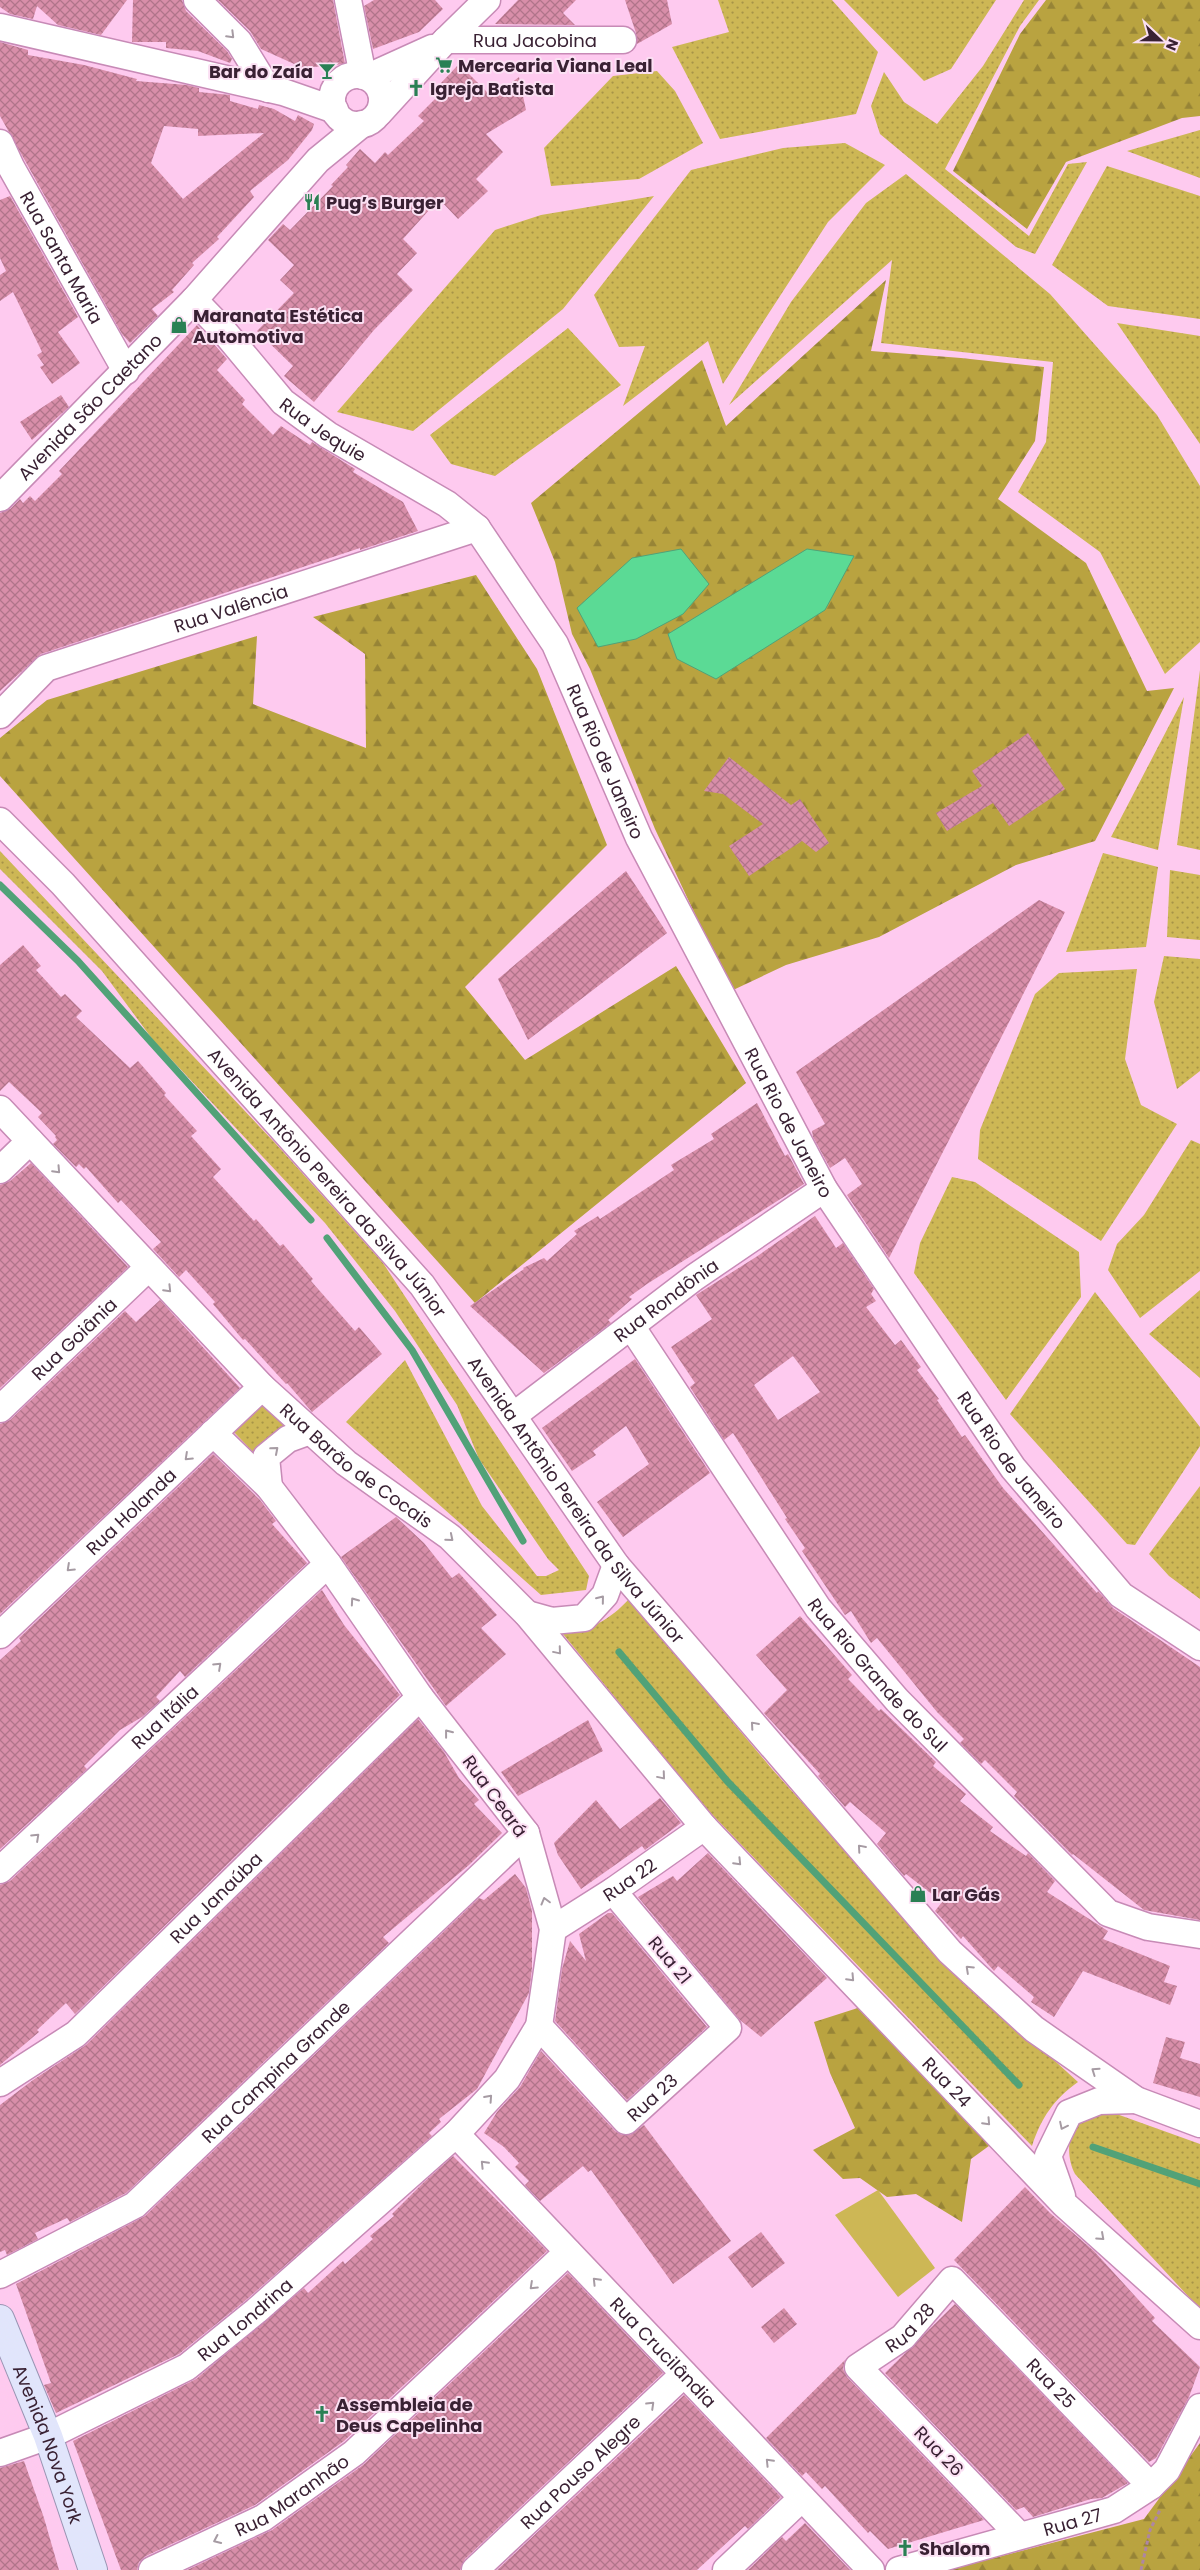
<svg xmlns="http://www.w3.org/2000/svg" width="1200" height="2570" viewBox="0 0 1200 2570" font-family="Poppins,sans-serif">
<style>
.grass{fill:url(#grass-dots)}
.forest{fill:url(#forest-firs)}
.pitch{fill:#cdb755}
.water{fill:#5bda95;stroke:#51a278}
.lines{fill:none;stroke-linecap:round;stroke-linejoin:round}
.stream{stroke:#51a278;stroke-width:7}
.building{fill:url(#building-cross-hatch);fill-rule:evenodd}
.minor-casing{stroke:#c78ab6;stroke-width:29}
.major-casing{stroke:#9995b3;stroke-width:30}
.path{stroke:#ae86a3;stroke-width:3;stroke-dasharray:4 2.5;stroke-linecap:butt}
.minor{stroke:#fff;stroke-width:26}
.major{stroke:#e1e5fb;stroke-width:28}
.oneway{stroke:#a69ba3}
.labels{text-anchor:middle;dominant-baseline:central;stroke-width:4;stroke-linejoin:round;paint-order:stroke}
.street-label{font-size:18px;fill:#392133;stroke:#fbe0f3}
.poi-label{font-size:18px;font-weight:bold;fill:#392133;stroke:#fbe0f3;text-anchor:start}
</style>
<defs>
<pattern id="grass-dots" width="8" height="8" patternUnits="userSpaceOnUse" patternTransform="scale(1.25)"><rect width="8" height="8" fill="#cdb755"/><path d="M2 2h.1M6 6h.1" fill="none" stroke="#a79447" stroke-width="1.8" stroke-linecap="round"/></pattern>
<pattern id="forest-firs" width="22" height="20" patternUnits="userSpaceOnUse" patternTransform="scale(1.25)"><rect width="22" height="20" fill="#b9a340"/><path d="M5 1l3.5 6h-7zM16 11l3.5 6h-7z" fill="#978436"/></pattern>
<pattern id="building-cross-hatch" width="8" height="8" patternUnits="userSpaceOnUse" patternTransform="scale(1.25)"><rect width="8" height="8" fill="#d88ea9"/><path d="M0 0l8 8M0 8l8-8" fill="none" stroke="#b0748a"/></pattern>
</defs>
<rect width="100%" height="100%" fill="#fecaef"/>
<!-- grass -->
<path class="grass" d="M718,0H832L878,52L856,114L720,139L672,47L729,32Z
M844,0H996L951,69L924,81Z
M1024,0H1039L1020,26L945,169L1029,236L1068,164L1087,162L1035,254L1016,247L880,134L871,106L884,72L904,102L937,124L983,66Z
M657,71L675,91L703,143L639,179L551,186L544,148L613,76Z
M1200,130V178L1127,151Z
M845,143L885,165L828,222L723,384L708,341L623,406L645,346L619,347L594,295L691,170L783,148Z
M1107,166L1200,196V319L1108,306L1052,265Z
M906,174L1050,294L1157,415L1200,486V642L1165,674L1100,552L1018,492L1046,442L1053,362L881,343L892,260L729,405L791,302L866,203Z
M654,196L563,309L413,431L337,412L495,230L541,215Z
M1117,323L1200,336V444Z
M568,328L621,385L495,476L451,464L430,435Z
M1200,670V850L1177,845Z
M1184,697L1158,850L1111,837Z
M0,851L276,1144L383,1263L589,1576L586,1590L541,1595L346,1422L405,1360L482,1506L537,1576H546L559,1570L548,1559L479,1459L457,1405L395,1311L325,1223L153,1040L102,971L0,869Z
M1103,853L1158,867L1146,947L1066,952Z
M1170,870L1200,875V940L1167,937Z
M1164,956L1200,959V1071L1177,1089L1154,1002Z
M1137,969L1125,1059L1141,1105L1177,1124L1101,1241L978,1159L980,1130L1035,994L1059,973Z
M1191,1140L1200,1144V1271L1140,1318L1108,1270L1117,1244L1144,1215Z
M952,1177L975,1182L1079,1252L1081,1297L1006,1400L914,1273L920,1243Z
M1200,1290V1378L1149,1334Z
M1095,1292L1200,1427V1446L1135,1545L1127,1544L1010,1414Z
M264,1400L289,1426L258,1457L233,1431Z
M1200,1486V1599L1169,1576L1149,1554Z
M629,1599L772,1769L939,1955L1078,2082C1054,2099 1041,2118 1032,2146L703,1805L563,1634C590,1630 610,1620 629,1599Z
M1111,2112L1200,2144V2309L1075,2174C1065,2155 1066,2124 1092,2115C1097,2113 1105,2113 1111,2112Z"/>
<!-- forest -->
<path class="forest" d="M1046,0H1200V116L1182,118L1066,162L1027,229L953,171L1020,34Z
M886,280L871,351L961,358L1044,367L1035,441L998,499L1086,563L1147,691L1174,688L1095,841L1016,865L879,937L786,965L731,991L655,829L590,669L572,634L555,562L531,503L702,360L726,426Z
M476,575L537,669L607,845L465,987L525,1060L676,966L746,1083L475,1303L0,776V738L47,700L257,636L253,704L366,748L365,654L313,617Z
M864,2006L993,2143L971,2159L962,2222L916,2194L887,2197L860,2178L843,2179L813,2150L855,2128L830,2073L814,2022Z
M1200,2443V2570H948L1144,2519Z"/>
<!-- pitch -->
<path class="pitch" d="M878,2190L935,2268L898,2297L835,2215Z"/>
<!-- water -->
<path class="water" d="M681,549L709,584L683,614L636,639L598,647L577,608L632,558Z
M807,549L854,556L825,610L716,679L677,659L668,634Z"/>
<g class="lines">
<!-- stream -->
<path class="stream" d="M0,885L78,961L311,1220
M327,1238L412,1350L523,1541
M619,1652L727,1781L1019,2085
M1093,2147L1200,2184"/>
</g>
<!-- building -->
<path class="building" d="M0,0H127L101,35L58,25L37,6L33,19L10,14L0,7Z
M133,0H182L186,11L227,51L232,59L230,63L198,51L166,48V42H132Z
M218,0H333L345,64L303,68L261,49L250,31Z
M374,0H435L443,9L419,32L373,49L364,6Z
M518,0H576L563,13L575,25L495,24Z
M625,0H667L672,24L637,44L636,33Z
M0,42L28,50V55L84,65L137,79L136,81L187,85L199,88V92L230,95V101L258,109L259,105L274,109L295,121L298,115L314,124L312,130L288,160L250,191L254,197L217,237L219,239L192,263L194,265L172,290L174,292L152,309L158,316L130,343L122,334L0,116ZM164,126L198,129V136L264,133L183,199L151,163Z
M459,64L492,97L519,77L526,110L486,134L503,152L476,179L488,191L458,219L439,199L403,239L417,253L397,274L413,290L374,330L314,402L284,376L293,366L257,331L294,293L280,280L294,265L268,240L283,224L290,230L333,186L331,185L348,167L346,165L360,149L375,163L385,152L388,155L424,121L418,116L445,89L440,84Z
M10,196L78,317L58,332L80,363L52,384L40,367L44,365L37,355L42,352L13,292L0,301V275L6,271L0,258V200Z
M197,325L227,359L217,370L245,400L242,404L273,435L281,426L310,445L312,442L355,469L353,472L403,502L418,531L360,550V548L41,654L0,691V513L10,509L20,499L23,503L30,496L35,501L62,474L59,471Z
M61,395L69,407L32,440L20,422Z
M1028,733L1065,789L1009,826L993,803L947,831L936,813L982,786L972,771Z
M729,757L791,805L800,799L829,843L816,852L802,841L749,876L729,846L763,824L723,794L704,791Z
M626,871L667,933L528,1040L498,979Z
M1039,900L1065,912L889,1258L847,1195L862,1184L845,1158L830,1168L813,1137L812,1131L825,1124L796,1072Z
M23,945L41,966L36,970L61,997L65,994L82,1011L76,1017L130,1068L138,1061L166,1093L164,1095L197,1131L191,1136L221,1169L213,1177L254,1221L256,1219L280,1246L283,1244L313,1279L311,1281L355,1331L359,1327L382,1354L312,1412L287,1383L286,1384L245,1339L243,1340L213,1304L215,1302L186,1270L179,1277L153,1249L161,1242L121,1200L118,1203L86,1167L84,1169L79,1164L76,1167L53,1144L57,1140L55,1137L56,1136L38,1117L42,1113L9,1082L0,1091V965Z
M757,1103L785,1156L788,1154L804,1184L647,1284L629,1297L632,1299L608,1320L611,1323L544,1373L470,1306L524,1269L523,1268L544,1258L547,1261L577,1234L574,1231L598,1216L600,1219L674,1170L671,1165L714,1139L711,1134Z
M31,1163L128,1267L0,1388V1185L10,1181Z
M815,1216L836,1248L843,1243L874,1289L871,1294L876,1301L866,1307L895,1345L901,1340L921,1367L917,1370L939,1399L937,1400L962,1437L965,1435L1003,1488L1097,1593L1098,1591L1113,1608L1200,1667V1920L1144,1910L1073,1854L1072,1855L1014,1796L1017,1792L985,1760L981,1764L960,1743L964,1739L937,1712L877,1638L871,1643L851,1611L845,1615L802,1551L805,1548L785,1519L787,1518L733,1433L724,1440L690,1387L695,1383L671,1347L712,1319L696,1295L756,1257ZM793,1356L820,1392L778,1420L754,1385Z
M160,1300L240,1388L0,1614V1424L10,1420L125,1311L136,1322Z
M635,1359L710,1473L623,1537L597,1502L649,1464L626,1426L593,1451L596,1455L572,1471L542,1428Z
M213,1454L260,1500L276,1521L272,1524L307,1563L185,1677L180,1671L156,1697L160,1701L142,1717L120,1730L84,1766L87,1769L0,1849V1660L21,1641L19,1638Z
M396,1517L424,1543L452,1578L459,1573L497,1615L481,1628L506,1654L446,1706L341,1557Z
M322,1590L344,1625L400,1695L75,2014L66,2003L37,2030L39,2032L0,2065V1885L10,1881Z
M800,1616L852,1675L848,1679L879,1711L881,1709L936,1762L933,1766L966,1794L960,1801L993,1827L990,1831L1026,1856L1028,1853L1055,1881L1047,1892L1108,1931L1103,1939L1170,1966L1164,1982L1177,1986L1170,2005L1083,1971L1054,2017L1031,2002L1034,1997L998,1966L994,1971L963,1936L961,1939L935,1911L942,1902L906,1874L904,1876L877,1844L886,1833L850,1802L845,1807L818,1776L820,1774L764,1713L787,1690L756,1655Z
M418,1719L444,1752L459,1778L479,1800L474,1804L502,1833L469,1865L383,1937L389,1943L126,2193L70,2222L67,2218L35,2233L38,2239L7,2255L5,2250L0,2252V2105L33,2080L86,2045Z
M588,1720L603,1751L518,1796L501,1772Z
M660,1798L681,1823L645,1850L642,1846L581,1889L558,1855L554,1843L596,1800L620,1829Z
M708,1853L827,1978L761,2037L740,2020L638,1897L673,1876L677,1881Z
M515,1874L526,1888L532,1911V1968L529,1993L477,2089L439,2119L441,2122L429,2133L432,2136L246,2300L179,2354L56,2413L44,2385L51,2383L16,2284L145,2216L479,1898L484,1900Z
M608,1913H612L707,2027L627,2100L555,2021L562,1969L570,1941L586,1961L579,1934Z
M1166,2037L1185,2042L1180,2058L1200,2064V2097L1153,2083Z
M541,2051L615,2131L622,2135H630L644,2125L731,2241L673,2284L591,2170L588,2172L583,2166L540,2201L525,2185L529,2181L515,2167L519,2163L504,2147L484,2133L497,2112L520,2087Z
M453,2156L547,2251L344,2441L255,2505L146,2556L139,2562L137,2570H121L73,2441L196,2379L304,2288L308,2293L343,2261L345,2264L373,2239L370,2236L394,2216L392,2214L424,2182Z
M1025,2187L1050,2213L1094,2251L1155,2318L1152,2321L1200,2367L1189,2397L1156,2458L1149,2462L954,2260Z
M761,2232L785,2263L752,2288L728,2257Z
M568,2273L663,2373L465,2559L460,2570H187L272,2530L363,2465Z
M955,2304L1128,2483L1102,2498L1091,2499L1033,2517L1024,2507L1016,2510L885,2373Z
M784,2308L797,2324L774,2343L761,2327Z
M845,2360L843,2369L847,2377L984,2520L888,2549L870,2531L868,2533L825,2486L822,2489L806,2472L802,2476L766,2438Z
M684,2395L781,2497L748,2529L745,2526L697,2570H497Z
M24,2461L44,2518L59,2570H0V2468Z
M805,2523L850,2570H748L782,2537L786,2541Z"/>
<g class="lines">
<!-- minor casing -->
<g class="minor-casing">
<g id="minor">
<path d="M197,0L239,42L268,89"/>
<path d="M348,0L363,76"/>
<path d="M0,27L283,92L335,110"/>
<path id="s1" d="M446,40H623"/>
<circle cx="357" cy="100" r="25"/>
<path d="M368,77L432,48"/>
<path d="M379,113L442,44L487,0"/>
<path id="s2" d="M0,143L11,167L126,371"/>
<path id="s3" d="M194,300L222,329L283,402L328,435L447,504L477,528L555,644L639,838L824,1189L1013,1468L1121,1595L1200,1647"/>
<path id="s4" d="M0,498L194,300L318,160L362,124"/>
<path id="s5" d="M0,715L46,668L477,528"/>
<path id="s6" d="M0,821L63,884L422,1285L616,1565L950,1952L1034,2029L1136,2100L1200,2124"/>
<path id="s7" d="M0,1109L262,1387L346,1463L450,1537L527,1614L704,1827L1064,2204L1200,2326"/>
<path d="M0,1170L30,1141"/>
<path id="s8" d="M631,1326L818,1608L897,1700L1108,1913L1148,1927L1200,1935"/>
<path id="s9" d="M0,1409L148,1268"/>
<path id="s10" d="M513,1416L695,1277L824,1189"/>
<path d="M269,1487L266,1457L288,1439L310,1431"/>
<path d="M527,1614L552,1621L584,1618L605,1595L616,1565"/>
<path id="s11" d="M0,1635L262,1387"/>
<path id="s12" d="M0,1870L328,1564"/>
<path id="s13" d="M553,1929L613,1891L704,1827"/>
<path id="s14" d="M539,2026L626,2121L728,2028L613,1891"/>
<path id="s15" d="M0,2083L76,2034L420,1697"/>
<path id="s16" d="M456,2134L871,2570"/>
<path d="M1062,2196L1048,2156L1069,2113L1099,2101L1136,2100"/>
<path id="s17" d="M0,2275L135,2205L526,1833"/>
<path id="s18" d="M0,2453L48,2436L187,2367L256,2311L456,2134L507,2079L539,2026L553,1929L526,1833L420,1697L328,1564L269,1487L213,1433"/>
<path id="s19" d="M1019,2535L858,2367L903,2337L952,2280L1151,2486"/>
<path id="s20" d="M152,2570L263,2518L354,2453L568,2252"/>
<path id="s21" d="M475,2570L684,2374"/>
<path d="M726,2570L802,2498"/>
<path id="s22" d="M899,2570L1114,2510L1151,2486L1167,2470L1200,2407"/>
</g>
</g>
<!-- major casing -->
<g class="major-casing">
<g id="major">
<path id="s23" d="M0,2319L48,2436L93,2570"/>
</g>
</g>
<!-- path -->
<path class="path" d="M1141,2570L1150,2530L1160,2510"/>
<!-- minor -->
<use href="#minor" class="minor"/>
<!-- major -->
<use href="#major" class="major"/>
</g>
<!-- one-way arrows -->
<defs><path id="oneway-chevron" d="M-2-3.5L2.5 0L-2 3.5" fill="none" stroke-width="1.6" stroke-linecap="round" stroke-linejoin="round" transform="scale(1.25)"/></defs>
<g class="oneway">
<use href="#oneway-chevron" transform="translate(231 35) rotate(45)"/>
<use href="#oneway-chevron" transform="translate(57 1170) rotate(47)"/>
<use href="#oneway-chevron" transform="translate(168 1289) rotate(46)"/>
<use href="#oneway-chevron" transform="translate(275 1450) rotate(-41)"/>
<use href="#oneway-chevron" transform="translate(188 1457) rotate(137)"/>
<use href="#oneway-chevron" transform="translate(450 1538) rotate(40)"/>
<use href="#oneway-chevron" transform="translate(70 1568) rotate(137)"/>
<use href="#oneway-chevron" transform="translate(601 1599) rotate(-51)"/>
<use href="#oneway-chevron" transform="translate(354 1601) rotate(-125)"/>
<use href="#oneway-chevron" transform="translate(558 1651) rotate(50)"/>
<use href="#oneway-chevron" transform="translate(218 1666) rotate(-43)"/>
<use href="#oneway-chevron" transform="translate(754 1725) rotate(-131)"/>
<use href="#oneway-chevron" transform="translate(448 1733) rotate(-128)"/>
<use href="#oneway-chevron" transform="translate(662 1776) rotate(50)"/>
<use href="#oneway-chevron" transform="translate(36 1837) rotate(-43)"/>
<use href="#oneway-chevron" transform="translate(861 1848) rotate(-131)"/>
<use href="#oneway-chevron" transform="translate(738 1862) rotate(46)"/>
<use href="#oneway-chevron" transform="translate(545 1901) rotate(-105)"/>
<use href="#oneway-chevron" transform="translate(969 1969) rotate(-137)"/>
<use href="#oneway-chevron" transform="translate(851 1978) rotate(47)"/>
<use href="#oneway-chevron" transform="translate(1095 2071) rotate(-145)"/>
<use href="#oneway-chevron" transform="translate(489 2098) rotate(-48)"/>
<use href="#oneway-chevron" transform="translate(987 2122) rotate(47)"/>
<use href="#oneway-chevron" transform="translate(1063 2126) rotate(116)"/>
<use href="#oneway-chevron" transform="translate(484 2164) rotate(-134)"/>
<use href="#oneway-chevron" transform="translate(1101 2237) rotate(42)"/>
<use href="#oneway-chevron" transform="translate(596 2281) rotate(-134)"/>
<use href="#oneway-chevron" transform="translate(533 2286) rotate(137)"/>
<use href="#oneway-chevron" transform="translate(651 2405) rotate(-44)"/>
<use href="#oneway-chevron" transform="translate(769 2462) rotate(-134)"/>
<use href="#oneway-chevron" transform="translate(217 2540) rotate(155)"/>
</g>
<!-- icons -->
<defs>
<g id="supermarket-bare" transform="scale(1.35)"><path d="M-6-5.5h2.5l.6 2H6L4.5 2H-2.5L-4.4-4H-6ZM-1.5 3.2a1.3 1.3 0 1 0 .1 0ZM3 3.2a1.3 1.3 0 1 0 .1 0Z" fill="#2a8054" stroke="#fbe0f3" stroke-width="2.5" paint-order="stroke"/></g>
<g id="bar-bare" transform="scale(1.35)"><path d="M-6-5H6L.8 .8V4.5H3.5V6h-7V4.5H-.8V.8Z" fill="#2a8054" stroke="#fbe0f3" stroke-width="2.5" paint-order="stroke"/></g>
<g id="church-bare" transform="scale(1.35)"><path d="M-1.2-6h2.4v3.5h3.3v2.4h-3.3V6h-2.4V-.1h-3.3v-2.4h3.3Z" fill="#2a8054" stroke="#fbe0f3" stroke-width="2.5" paint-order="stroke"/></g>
<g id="restaurant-bare" transform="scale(1.35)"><path d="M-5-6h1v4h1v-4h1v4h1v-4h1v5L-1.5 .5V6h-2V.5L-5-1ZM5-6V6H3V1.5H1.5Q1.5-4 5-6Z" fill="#2a8054" stroke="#fbe0f3" stroke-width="2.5" paint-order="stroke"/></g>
<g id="shop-bare" transform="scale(1.35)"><path d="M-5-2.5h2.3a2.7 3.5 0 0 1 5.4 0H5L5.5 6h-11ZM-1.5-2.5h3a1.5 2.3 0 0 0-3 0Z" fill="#2a8054" stroke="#fbe0f3" stroke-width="2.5" paint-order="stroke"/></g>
</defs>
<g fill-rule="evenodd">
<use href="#supermarket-bare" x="444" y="65"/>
<use href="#bar-bare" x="327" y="71"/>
<use href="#church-bare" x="416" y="88"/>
<use href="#restaurant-bare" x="312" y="202"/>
<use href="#shop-bare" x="179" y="325"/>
<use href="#shop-bare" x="918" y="1894"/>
<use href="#church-bare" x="322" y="2414"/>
<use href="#church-bare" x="905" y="2548"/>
</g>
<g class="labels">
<!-- street labels -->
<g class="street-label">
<text stroke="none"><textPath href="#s1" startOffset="89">Rua Jacobina</textPath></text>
<text stroke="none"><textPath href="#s2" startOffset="130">Rua Santa Maria</textPath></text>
<text stroke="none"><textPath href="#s4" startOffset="128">Avenida São Caetano</textPath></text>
<text stroke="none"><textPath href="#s3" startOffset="184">Rua Jequie</textPath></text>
<text stroke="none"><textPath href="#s5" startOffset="260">Rua Valência</textPath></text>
<text stroke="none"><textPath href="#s3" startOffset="635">Rua Rio de Janeiro</textPath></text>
<text stroke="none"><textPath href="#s3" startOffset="1040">Rua Rio de Janeiro</textPath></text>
<text stroke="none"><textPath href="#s6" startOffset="488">Avenida Antônio Pereira da Silva Júnior</textPath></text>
<text stroke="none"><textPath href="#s10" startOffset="192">Rua Rondônia</textPath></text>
<text stroke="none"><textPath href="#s9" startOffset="102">Rua Goiânia</textPath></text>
<text stroke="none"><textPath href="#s3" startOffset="1445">Rua Rio de Janeiro</textPath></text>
<text stroke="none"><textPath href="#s7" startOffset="505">Rua Barão de Cocais</textPath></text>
<text stroke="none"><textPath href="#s6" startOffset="892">Avenida Antônio Pereira da Silva Júnior</textPath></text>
<text stroke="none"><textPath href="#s11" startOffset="180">Rua Holanda</textPath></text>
<text stroke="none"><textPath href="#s8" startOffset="428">Rua Rio Grande do Sul</textPath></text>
<text stroke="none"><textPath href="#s12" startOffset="225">Rua Itália</textPath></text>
<text transform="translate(495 1796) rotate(54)">Rua Ceará</text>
<text stroke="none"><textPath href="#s13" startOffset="91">Rua 22</textPath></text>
<text stroke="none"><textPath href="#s15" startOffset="286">Rua Janaúba</textPath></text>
<text transform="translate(670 1960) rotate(50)">Rua 21</text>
<text stroke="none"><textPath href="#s17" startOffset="346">Rua Campina Grande</textPath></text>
<text stroke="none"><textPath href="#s7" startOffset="1361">Rua 24</textPath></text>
<text stroke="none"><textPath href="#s14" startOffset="164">Rua 23</textPath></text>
<text stroke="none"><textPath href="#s18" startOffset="281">Rua Londrina</textPath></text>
<text stroke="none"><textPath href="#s19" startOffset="298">Rua 28</textPath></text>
<text stroke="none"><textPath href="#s16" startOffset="301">Rua Crucilândia</textPath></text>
<text stroke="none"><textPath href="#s19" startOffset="505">Rua 25</textPath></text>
<text stroke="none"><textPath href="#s23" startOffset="134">Avenida Nova York</textPath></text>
<text transform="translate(939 2451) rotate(46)">Rua 26</text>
<text stroke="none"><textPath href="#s21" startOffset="144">Rua Pouso Alegre</textPath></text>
<text stroke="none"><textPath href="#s20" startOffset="159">Rua Maranhão</textPath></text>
<text stroke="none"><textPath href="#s22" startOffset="180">Rua 27</textPath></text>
</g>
<!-- poi labels -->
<g class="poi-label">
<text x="458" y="65">Mercearia Viana Leal</text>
<text x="313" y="71" text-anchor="end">Bar do Zaía</text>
<text x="430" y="88">Igreja Batista</text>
<text x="326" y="202">Pug’s Burger</text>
<text x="193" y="315">Maranata Estética<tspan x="193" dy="21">Automotiva</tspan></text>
<text x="932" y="1894">Lar Gás</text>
<text x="336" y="2404">Assembleia de<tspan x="336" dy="21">Deus Capelinha</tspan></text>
<text x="919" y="2548">Shalom</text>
</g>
</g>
<!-- north arrow -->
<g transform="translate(1160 40) rotate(112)" stroke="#fbe0f3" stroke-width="4" paint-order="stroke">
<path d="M0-4L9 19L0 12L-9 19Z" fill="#392133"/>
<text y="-8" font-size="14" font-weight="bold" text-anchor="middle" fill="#392133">N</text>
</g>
</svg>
